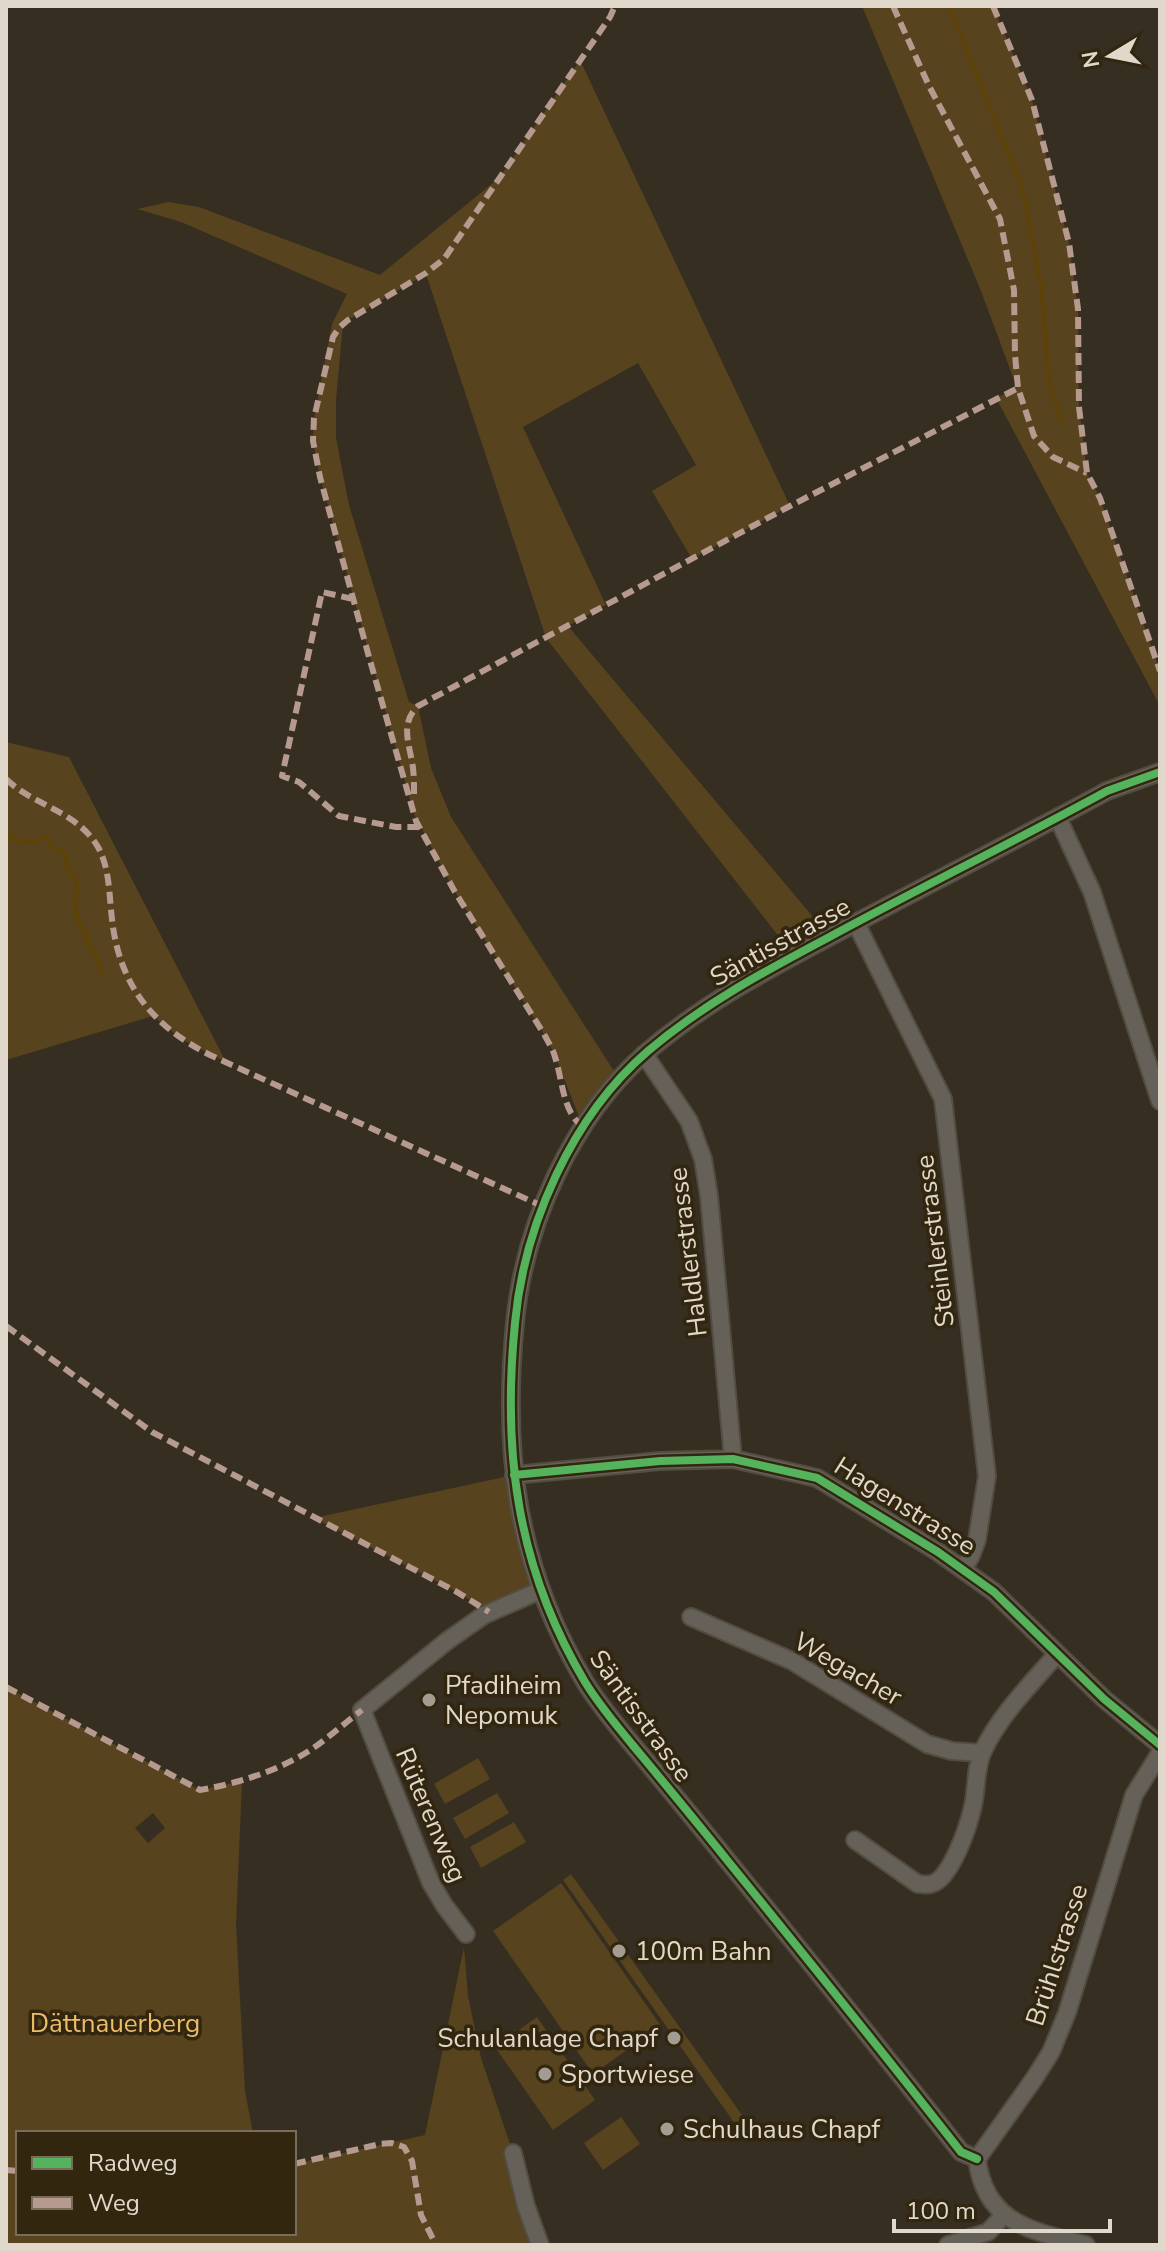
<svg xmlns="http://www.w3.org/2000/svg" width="1166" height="2251" viewBox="0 0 1166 2251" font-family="'Nunito Sans',sans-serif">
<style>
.green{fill:#57431e;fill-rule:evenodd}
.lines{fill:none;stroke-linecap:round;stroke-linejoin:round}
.stream{stroke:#5f4306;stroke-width:4}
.street-casing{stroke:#524c41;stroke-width:20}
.street{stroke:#666158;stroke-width:16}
.quiet{stroke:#b69a8f;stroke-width:6;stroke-dasharray:12 6;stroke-linecap:butt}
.cycleway-casing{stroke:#32260f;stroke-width:13}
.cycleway{stroke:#56b35d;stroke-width:8}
.poi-dot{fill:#a49c90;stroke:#32260f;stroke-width:3}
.labels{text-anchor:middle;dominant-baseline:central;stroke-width:7;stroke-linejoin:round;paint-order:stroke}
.street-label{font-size:26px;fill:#e0d8cb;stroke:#32260f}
.poi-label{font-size:26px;fill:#e0d8cb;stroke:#32260f;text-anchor:start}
.park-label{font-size:26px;fill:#ebbc6a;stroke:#32260f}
</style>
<rect width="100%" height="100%" fill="#352e21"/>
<!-- green -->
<path class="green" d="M862,6H993L1032,100L1069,243L1078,309L1079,407L1087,473L1100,498L1160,671V706L996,398L1017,388L981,291Z
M580,60L790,506L692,559L652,491L696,465L638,363L523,427L606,605L568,626L830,937L794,956L546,638L426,274L348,320L343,324L336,400V438L349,505L409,702L418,706L431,768L451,817L619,1079L583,1127L554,1053L544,1034L455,892L414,814L320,477L313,441L314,418L332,324L347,294L181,222L137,209L169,202L199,207L380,275L499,178Z
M6,742L69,757L226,1062L181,1039L153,1016L6,1060Z
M514,1475L541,1590L489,1612L457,1592L314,1518Z
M6,1687L200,1790L242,1781L236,1925L245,2091L253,2133H18V2233H294V2164L425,2135L464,1947L468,1996L481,2058L513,2153L540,2245H6ZM153,1813L165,1828L148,1843L135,1828Z
M478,1758L490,1779L445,1804L434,1784Z
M497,1793L509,1813L465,1839L453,1818Z
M514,1822L526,1842L481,1868L470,1847Z
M571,1874L749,2125L740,2131L563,1880Z
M561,1883L661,2026L593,2074L493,1931Z
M537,2017L595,2100L553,2130L495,2047Z
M621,2117L640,2144L603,2170L584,2143Z"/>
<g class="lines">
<!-- stream -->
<path class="stream" d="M949,6L1022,187L1041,286L1049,382L1062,422
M6,833C18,843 30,846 45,837L49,839L52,848L65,853L68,870L76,879L77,887L74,896L78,922L85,932L90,948L97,958L101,973"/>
<!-- street casing -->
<g class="street-casing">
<path id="street" d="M1058,818L1092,892L1160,1101
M856,923L943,1099L987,1476L977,1540L971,1556L963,1569
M644,1054L689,1121L703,1159L709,1196L733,1459
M514,1475L660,1461L733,1459L817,1478L938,1552L994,1592L1104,1699L1160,1745
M691,1617L792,1661L927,1744L952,1751L982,1753
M855,1840L918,1884C922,1884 927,1885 931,1884C951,1880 969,1824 973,1806C977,1788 975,1768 983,1751C999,1716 1031,1684 1057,1654
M466,1934L444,1905L431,1883L362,1710L447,1641L484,1615L541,1590
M513,2153L526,2206L540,2245
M977,2159L961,2152C884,2054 806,1957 727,1860C699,1825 670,1790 641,1755C621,1731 601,1708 585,1682C517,1568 502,1453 515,1323C524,1225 572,1116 648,1051C706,1002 767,970 833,935C924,886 1017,840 1107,791L1160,772
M977,2159L1034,2079L1051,2052L1067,2013L1134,1795L1160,1753
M977,2159C985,2224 1033,2231 1086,2245
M948,2245L988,2232L1005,2214"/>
</g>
<!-- street -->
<use href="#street" class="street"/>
<!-- quiet -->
<path class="quiet" d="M893,6L929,86L1000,219L1014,290L1015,355L1018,388L1034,436L1053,457L1087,473
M993,6L1032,100L1069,243L1078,309L1079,407L1087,473L1100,498L1160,671
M353,599L322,592L282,776L299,782L339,816L396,827H419
M6,779C34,806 77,811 98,847C110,869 109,895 112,919C119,984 152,1026 210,1055L542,1206
M414,794C414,785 414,776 413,768C410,745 399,724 418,706L790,506L1018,388
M583,1127C562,1111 563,1081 555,1057C553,1049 548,1042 544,1034L455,892L416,821L369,657L320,477L313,441L314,418L333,337L339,328L348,320L426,273L444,259L610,17L615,6
M6,1326L152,1432L457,1592L489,1612
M6,1687L200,1790C239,1783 278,1771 312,1749C329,1737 345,1723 362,1710
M294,2164L380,2144L392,2143L404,2147L412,2161L421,2215L436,2245
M6,2170L18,2171"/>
<!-- cycleway casing -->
<g class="cycleway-casing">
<path id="cycleway" d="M514,1475L660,1461L733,1459L817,1478L938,1552L994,1592L1104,1699L1160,1745
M977,2159L961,2152C884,2054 806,1957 727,1860C699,1825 670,1790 641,1755C621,1731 601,1708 585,1682C517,1568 502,1453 515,1323C524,1225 572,1116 648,1051C706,1002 767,970 833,935C924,886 1017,840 1107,791L1160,772"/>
</g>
<!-- cycleway -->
<use href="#cycleway" class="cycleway"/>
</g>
<!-- markers -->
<g class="poi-dot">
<circle cx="429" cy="1700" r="8"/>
<circle cx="619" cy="1951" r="8"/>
<circle cx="674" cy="2038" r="8"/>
<circle cx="545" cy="2074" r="8"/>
<circle cx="667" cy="2129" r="8"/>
</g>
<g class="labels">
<!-- street labels -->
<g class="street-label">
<text transform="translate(780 942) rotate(-29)">Säntisstrasse</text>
<text transform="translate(935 1241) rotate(-97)">Steinlerstrasse</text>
<text transform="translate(688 1252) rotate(-97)">Haldlerstrasse</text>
<text transform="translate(905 1506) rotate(32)">Hagenstrasse</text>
<text transform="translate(848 1669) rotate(30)">Wegacher</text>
<text transform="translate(641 1716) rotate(54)">Säntisstrasse</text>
<text transform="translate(431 1815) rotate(67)">Rüterenweg</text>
<text transform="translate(1057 1955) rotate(-72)">Brühlstrasse</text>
</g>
<!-- poi labels -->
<g class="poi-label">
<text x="445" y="1685">Pfadiheim<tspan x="445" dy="30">Nepomuk</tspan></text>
<text x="635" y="1951">100m Bahn</text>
<text x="658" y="2038" text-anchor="end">Schulanlage Chapf</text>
<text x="561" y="2074">Sportwiese</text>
<text x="683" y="2129">Schulhaus Chapf</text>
</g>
<!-- park labels -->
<g class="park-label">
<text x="115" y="2023">Dättnauerberg</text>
</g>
</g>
<!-- border -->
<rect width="1166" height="2251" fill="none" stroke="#e0d8cb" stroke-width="16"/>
<!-- legend -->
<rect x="16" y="2131" width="280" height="104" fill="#32260f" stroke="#786d5a" stroke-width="2"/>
<rect x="32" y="2157" width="40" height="12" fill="#56b35d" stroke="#786d5a" stroke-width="2"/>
<text x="88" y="2171" font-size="24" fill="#e0d8cb">Radweg</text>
<rect x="32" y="2197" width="40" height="12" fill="#b69a8f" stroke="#786d5a" stroke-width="2"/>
<text x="88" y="2211" font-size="24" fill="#e0d8cb">Weg</text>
<!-- north arrow -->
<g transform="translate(1110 56) rotate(260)" stroke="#32260f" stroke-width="6" paint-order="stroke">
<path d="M0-6L14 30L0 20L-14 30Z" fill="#e0d8cb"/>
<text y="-12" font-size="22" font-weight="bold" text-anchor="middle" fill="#e0d8cb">N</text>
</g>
<!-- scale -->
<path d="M894 2219v12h216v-12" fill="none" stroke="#e0d8cb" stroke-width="4"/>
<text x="906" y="2219" font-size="24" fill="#e0d8cb" stroke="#32260f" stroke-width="6" paint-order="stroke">100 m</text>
</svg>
